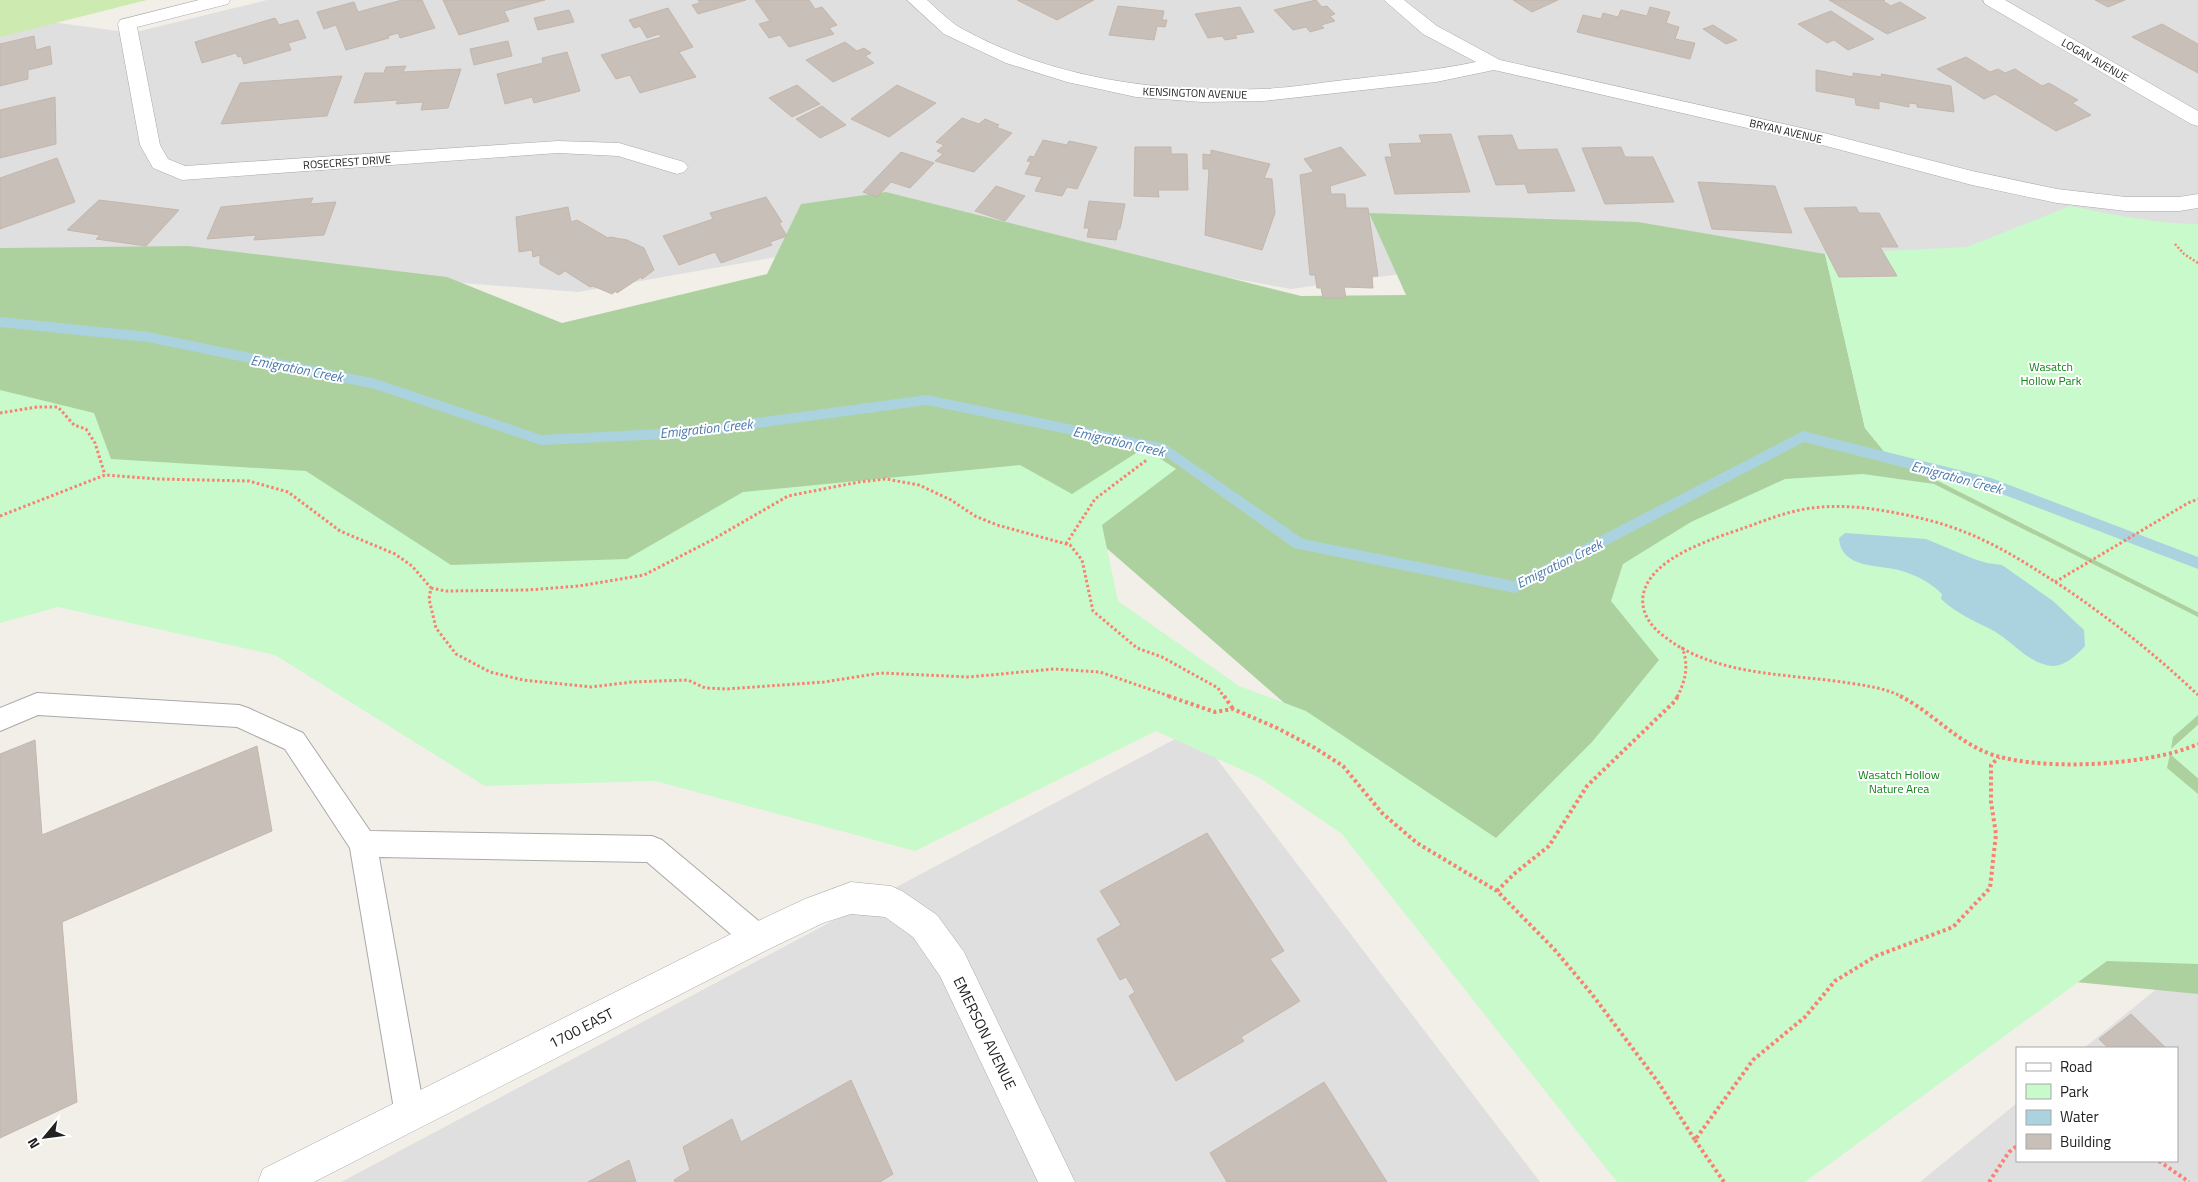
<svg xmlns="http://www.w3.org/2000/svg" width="2198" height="1182" viewBox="0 0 2198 1182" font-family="'Titillium Web',sans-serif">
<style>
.residential{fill:#e0dfdf}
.grass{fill:#cdebb0}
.forest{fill:#add19e}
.park{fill:#c8facc}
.water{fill:#aad3df}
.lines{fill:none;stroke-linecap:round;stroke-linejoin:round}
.stream{fill:#aad3df;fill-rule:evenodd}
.building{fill:#c7bfb8;stroke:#c4b6ab}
.lane-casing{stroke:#a9a9a9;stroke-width:2}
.street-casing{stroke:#a9a9a9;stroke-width:1}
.path-far2{stroke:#fa8072;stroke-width:2.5;stroke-dasharray:2 2;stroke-linecap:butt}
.path-far1{stroke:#fa8072;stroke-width:3;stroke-dasharray:2.5 2.5;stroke-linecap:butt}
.path{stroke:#fa8072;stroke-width:4;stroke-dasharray:3 3;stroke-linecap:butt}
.lane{fill:#fff;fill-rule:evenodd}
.street{fill:#fff;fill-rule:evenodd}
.labels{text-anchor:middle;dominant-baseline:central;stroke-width:4;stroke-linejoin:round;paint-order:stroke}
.far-street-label{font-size:11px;fill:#222;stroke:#fff}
.park-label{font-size:12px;fill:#0c8416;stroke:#fff}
.water-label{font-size:14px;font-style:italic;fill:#4a7aab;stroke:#fff}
.near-street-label{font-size:15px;fill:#222;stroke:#fff}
</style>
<rect width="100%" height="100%" fill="#f2efe9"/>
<!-- residential -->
<path class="residential" d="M267,0H2198V246L1940,302L1619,244L1291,289L946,227L578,292L336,273L0,255V15L132,33Z
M1194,729L1540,1182H341Z
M2198,955V1182H1920L2017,1103V1161H2177V1048H2084Z"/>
<!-- grass -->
<path class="grass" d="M0,0H147L0,37Z"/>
<!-- forest -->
<path class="forest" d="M886,192L1301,296L1406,295L1369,213L1638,222L1825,254L1865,428L1887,455L2198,612V725L2168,752L2198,778V994L1932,968L1446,844L1018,471L614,574L440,584L0,522V248L188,246L447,277L562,323L767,274L801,204Z"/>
<!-- park -->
<path class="park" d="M2070,206C2112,214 2155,224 2198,224V612L1887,455L1865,428L1825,254L1967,247Z
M0,390L94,413L111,459L306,471L451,565L627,559L743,492L1020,465L1072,494L1144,448L1176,469L1102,525L1118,601L1239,686L1306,711L1496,838L1592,742L1659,660L1611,601L1623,564L1691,522L1785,479L1863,474L1934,484L2198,617V715L2173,737L2171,749L2198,725V778L2170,754L2167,768L2198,794V964L2107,961L1805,1182H1617L1342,834L1260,778L1156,731L915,851L655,781L485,786L275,655L58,607L0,623Z"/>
<!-- water -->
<path class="water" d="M1845,533L1926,539L1974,559L1987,563L2002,565L2053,601L2084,630L2085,646C2078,654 2065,666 2053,666C2030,665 2013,642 1994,631C1975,621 1957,614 1941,599L1942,594C1931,583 1918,576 1902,571C1881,564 1841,570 1839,538Z"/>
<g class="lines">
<!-- stream -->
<path class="stream" d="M0,317L148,332L376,379L541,435L683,428L927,395L1165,444L1303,539L1514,581L1803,431L1991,478L2198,557V569L1989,489L1804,442L1515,593L1294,548L1161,453L927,405L683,438L541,445L375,389L148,342L0,327Z"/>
</g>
<!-- building -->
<path class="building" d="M402,0H422L435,28L400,38L398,33L388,36L389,38L346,50L336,25L324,29L317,12L354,2L358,12Z
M443,0H545L504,11L509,21L459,35Z
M698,0H746L698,14L692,5L700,3Z
M755,0H809L815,9L822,7L837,25L829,28L834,34L789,47L780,35L769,38L759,24L770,21Z
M1017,0H1094L1057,20Z
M1316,0L1322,7L1327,6L1335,14L1330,16L1335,21L1321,25L1324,28L1310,32L1306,27L1293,30L1274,10Z
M1513,0H1558L1532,12Z
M1829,0H1885L1883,1L1891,6L1900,2L1926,18L1887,34Z
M2095,0H2125L2108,7Z
M1118,6L1164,11L1162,20H1167L1165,27L1157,26L1154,40L1109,35Z
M1240,7L1254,32L1235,35L1237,38L1225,40L1222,36L1208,38L1195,14Z
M1650,7L1670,12L1666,23L1679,27L1675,39L1695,43L1690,59L1577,32L1583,15L1601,19L1603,13L1618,17L1621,10L1647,16Z
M668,8L693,47L679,52L696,77L640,93L630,75L616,79L601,55L661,37L659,34L647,38L640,26L634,28L629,20Z
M569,10L574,22L538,30L534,18Z
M1831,11L1874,39L1848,50L1834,40L1827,43L1798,24Z
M275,18L279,25L298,20L306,38L288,43L291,50L244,64L241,56L238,57L236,53L202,63L195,42Z
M2162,24L2198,44V73L2132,37Z
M1713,25L1737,40L1726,44L1703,29Z
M34,36L36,50L50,46L52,64L28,70V79L0,86V44Z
M508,41L512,56L474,65L470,49Z
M845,42L857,51L864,48L871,53L865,56L874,63L833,82L806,60Z
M567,52L580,91L534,103L532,97L505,104L497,74L543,63L542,58Z
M1966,57L1990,72L1998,69L2005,73L2015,69L2042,86L2049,83L2078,100L2072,103L2091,115L2056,131L1995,94L1984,99L1937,69Z
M406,66L403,72L461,69L448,108L421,110L423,102L396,104L398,100L354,103L365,73H384L386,67Z
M1816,70L1853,77V73L1882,77L1881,74L1951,86L1954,112L1917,107V104L1909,103V107L1879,101V109L1856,105L1855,98L1816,91Z
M342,76L327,116L221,124L240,83Z
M797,85L820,104L792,117L769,98Z
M897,85L936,103L889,137L851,119Z
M55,97L56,144L0,158V110Z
M822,106L846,125L820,138L796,119Z
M962,118L979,124L985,119L999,125L996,127L1012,133L974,172L935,161L943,154L937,151L944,145L936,142Z
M1451,134L1470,192L1395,194L1385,157H1392L1389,144L1422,143L1419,135Z
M1512,135L1518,150L1557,149L1575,191L1528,193L1525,184L1496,185L1478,136Z
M1043,140L1067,145L1069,141L1097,147L1077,189L1067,187L1062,196L1035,191L1042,177L1025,174L1031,162L1027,161L1030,156L1034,157Z
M1135,147H1171V154H1187L1188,190H1158L1159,197L1134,196Z
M1341,147L1366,175L1330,186L1331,194H1345L1346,208H1368L1378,276H1372L1373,288L1344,287L1346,298H1323L1321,288H1317L1315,275H1310L1300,175L1314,172L1304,159Z
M1621,147L1625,157H1653L1674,202L1605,204L1582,148Z
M1211,150L1270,164L1264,178L1272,179L1275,213L1262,250L1205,235L1209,169H1203V154L1211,155Z
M901,152L934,163L910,188L891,182L877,197L863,192Z
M57,158L75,202L0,229V178Z
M1698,182L1775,186L1792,233L1712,229Z
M996,186L1025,196L1005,221L975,211Z
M766,197L782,222L779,223L787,236L770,242L772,245L721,263L715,252L679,265L663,236L713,219L710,213Z
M313,198L310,204L336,202L324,235L254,240L256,235L207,239L221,207Z
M99,200L179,210L146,246L96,239L100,235L67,230Z
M1089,201L1125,204L1120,229H1118L1116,240L1087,237L1089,228H1084Z
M568,207L571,222L577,220L608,238L610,237L627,240L644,248L654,270L642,279L641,277L617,293L616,291L612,294L593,286L590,287L565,271L559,275L540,264V255L533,257L532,250L519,252L516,217Z
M1856,207L1859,213H1879L1898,247H1880L1897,276L1839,277L1804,208Z
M35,740L42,835L257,746L272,831L62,922L77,1102L0,1138V754Z
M1207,833L1284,951L1270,959L1300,1001L1241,1037L1244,1041L1176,1081L1129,996L1135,992L1126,977L1120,980L1097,939L1121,925L1100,891Z
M2131,1014L2166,1048H2108L2099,1039Z
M851,1080L893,1174L880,1182H675L674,1180L690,1170L683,1147L732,1119L741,1142Z
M1324,1082L1387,1182H1227L1210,1153Z
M629,1160L636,1182H588Z"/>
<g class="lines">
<!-- lane casing -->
<g class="lane-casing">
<path id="lane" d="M37,693L239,705L248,708L303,733L370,831L652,836L662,840L767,928L771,938L767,948L757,952L747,948L647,862L379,857L425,1115L421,1126L410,1130L399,1126L395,1115L350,848L285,749L237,727L38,715L0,731V708Z"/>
</g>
<!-- street casing -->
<g class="street-casing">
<path id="street" d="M199,0H230L228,4L137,27L160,145L168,159L185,166L558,141L619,143L684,162L688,167L684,172L677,174L618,156L558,153L182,180L153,168L140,145L118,24L120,20Z
M907,0H927C937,9 948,20 959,27C1051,79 1159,93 1262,89C1290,88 1317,83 1345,80C1389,75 1432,71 1476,62L1423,34L1384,0H1404L1437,26L1500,60L1828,134L1972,171L2057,189L2126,197H2179L2198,194V208L2179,211H2126L2057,203L1972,185L1826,146L1494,70L1436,82L1264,101L1202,102L1136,97L1067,82L1006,63L944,34Z
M1983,0H2005L2198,111V126L2191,124L1985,4Z
M851,882L891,886L902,891L937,915L964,952L1075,1182H1038L940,976L913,937L885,917L851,914L823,923L769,949L314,1182H258L263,1169L745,927L805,899Z"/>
</g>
<!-- path-far2 -->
<path class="path-far2" d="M2175,244L2184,254L2198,263"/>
<!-- path-far1 -->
<path class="path-far1" d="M0,413L37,407H58L74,425L86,429L95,443L105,475
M0,516L105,475L158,479L249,481L288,492L340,531L395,554L412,566L431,588L429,599L436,628L456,654L490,672L523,680L591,687L632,682L688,680L705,688L726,689L824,682L881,673L969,677L1054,669L1100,672L1172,697
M1066,544L1095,499L1148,459
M2055,582L2188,503L2198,499
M431,588L446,591L528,590L579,586L644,575L712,540L788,496L859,482L886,479L919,485L951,500L975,516L997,525L1070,545L1082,560L1093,611L1137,648L1162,657L1218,688L1224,697
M1677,697C1686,680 1689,665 1682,647
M1903,697C1885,688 1868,686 1849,683C1786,673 1712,677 1660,633C1649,624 1641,611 1643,596C1649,558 1712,539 1744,528C1766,520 1788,511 1812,508C1850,503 1891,511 1928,520C1982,534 2020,559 2066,589C2113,621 2157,656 2198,695"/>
<!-- path -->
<path class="path" d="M1168,696L1215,712L1233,709L1277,728L1315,748L1343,766L1382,813L1417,843L1497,891L1554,949L1591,993L1658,1082L1695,1140L1753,1060L1805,1017L1835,981L1876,956L1953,927L1990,888L1996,834L1991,802V765L1999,757
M1224,696L1233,709
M1900,696C1930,711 1952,737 1983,751C2031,773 2150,766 2198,744
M1497,891L1514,874L1549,846L1587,786L1675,701L1678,696
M1695,1140L1724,1182
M2159,1161L2189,1182
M1989,1182L2009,1152L2017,1146"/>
<!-- lane -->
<use href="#lane" class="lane"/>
<!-- street -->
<use href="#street" class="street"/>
</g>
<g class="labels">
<!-- far-street labels -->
<g class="far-street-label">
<text transform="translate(2095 60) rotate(30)">LOGAN AVENUE</text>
<text transform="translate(1195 93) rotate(2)">KENSINGTON AVENUE</text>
<text transform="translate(1786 131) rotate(13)">BRYAN AVENUE</text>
<text transform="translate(347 162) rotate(-4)">ROSECREST DRIVE</text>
</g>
<!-- park labels -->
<g class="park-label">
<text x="2051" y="366">Wasatch<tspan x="2051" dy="14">Hollow Park</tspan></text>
<text x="1899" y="774">Wasatch Hollow<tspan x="1899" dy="14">Nature Area</tspan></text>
</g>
<!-- water labels -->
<g class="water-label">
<text transform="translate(297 368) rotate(11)">Emigration Creek</text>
<text transform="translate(706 428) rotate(-6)">Emigration Creek</text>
<text transform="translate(1119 441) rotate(13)">Emigration Creek</text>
<text transform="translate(1957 477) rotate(15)">Emigration Creek</text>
<text transform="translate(1559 563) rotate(-26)">Emigration Creek</text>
</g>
<!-- near-street labels -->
<g class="near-street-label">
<text transform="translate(581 1028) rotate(-27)">1700 EAST</text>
<text transform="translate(985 1033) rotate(64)">EMERSON AVENUE</text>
</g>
</g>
<!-- legend -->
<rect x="2016" y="1047" width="162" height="115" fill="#ffffff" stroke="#a7a7a7"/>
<rect x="2026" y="1063" width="25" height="8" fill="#ffffff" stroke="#a7a7a7"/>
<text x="2060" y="1072" font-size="15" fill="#222222">Road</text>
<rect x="2026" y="1084" width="25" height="15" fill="#c8facc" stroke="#a7a7a7"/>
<text x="2060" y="1097" font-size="15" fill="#222222">Park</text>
<rect x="2026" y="1110" width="25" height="15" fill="#aad3df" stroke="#a7a7a7"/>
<text x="2060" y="1122" font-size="15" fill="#222222">Water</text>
<rect x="2026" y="1134" width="25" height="15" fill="#c7bfb8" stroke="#a7a7a7"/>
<text x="2060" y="1147" font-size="15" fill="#222222">Building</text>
<!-- north arrow -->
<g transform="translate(45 1137) rotate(241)" stroke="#ffffff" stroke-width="4" paint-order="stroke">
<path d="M0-4L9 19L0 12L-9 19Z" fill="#222222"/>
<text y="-8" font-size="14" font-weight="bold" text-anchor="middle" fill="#222222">N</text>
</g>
</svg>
